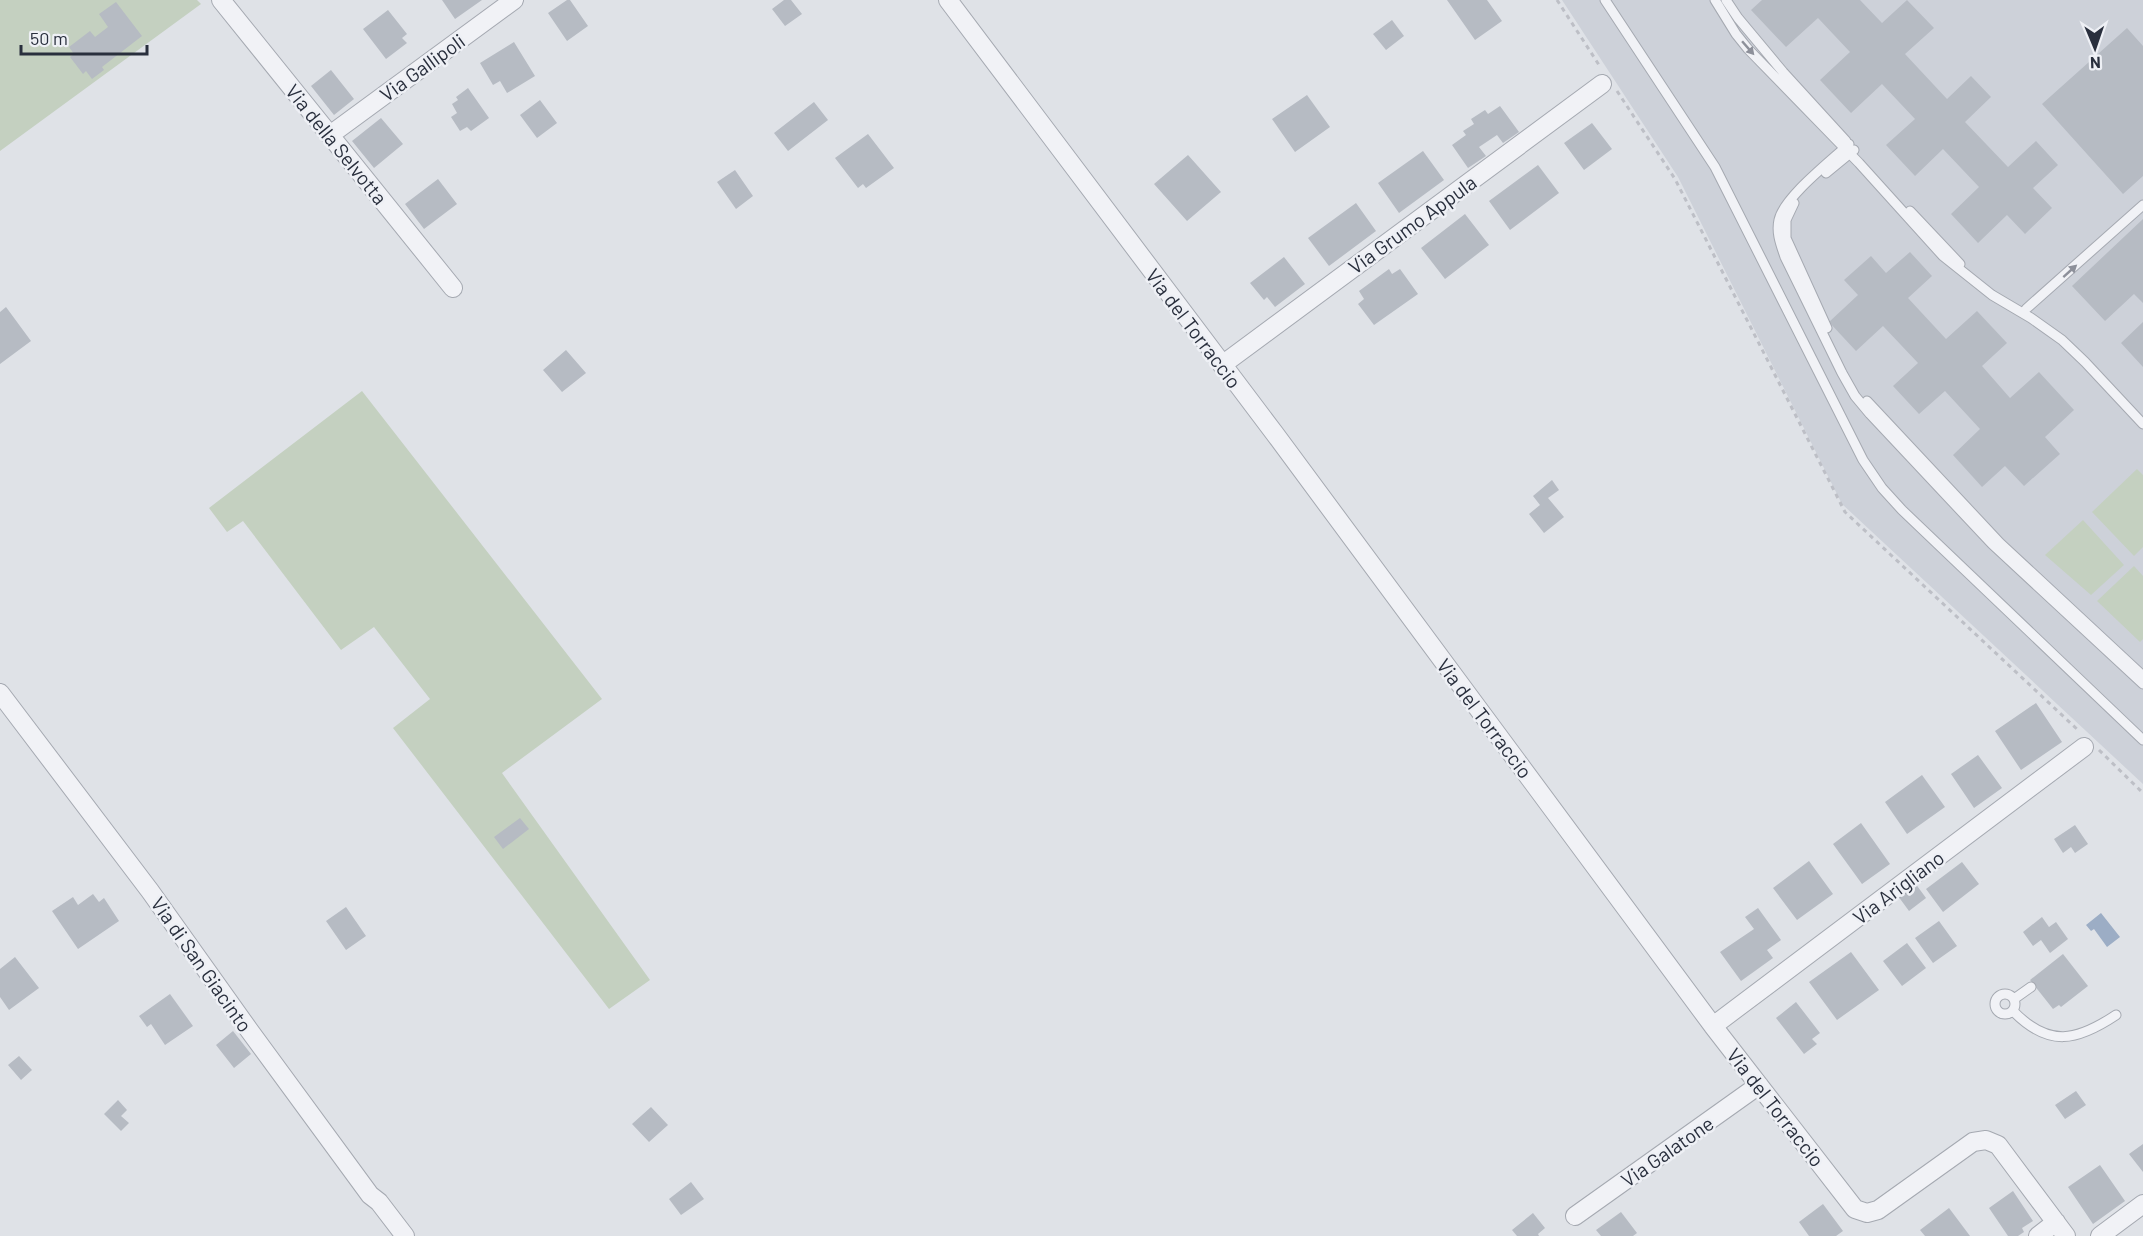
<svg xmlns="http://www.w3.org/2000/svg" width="2143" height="1236" viewBox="0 0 2143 1236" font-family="Barlow,sans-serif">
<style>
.built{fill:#cdd1d9}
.green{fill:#c4d0c0}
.water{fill:#9cadc5}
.building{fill:#b6bbc3}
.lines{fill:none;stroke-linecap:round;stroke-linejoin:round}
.lane-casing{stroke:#a5a9b1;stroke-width:11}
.street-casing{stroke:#a5a9b1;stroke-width:20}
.path{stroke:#bdbfc6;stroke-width:3;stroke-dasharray:4.5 4.5;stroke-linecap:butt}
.lane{stroke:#f1f2f6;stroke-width:9}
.street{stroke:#f1f2f6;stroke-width:18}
.oneway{fill:#8d909a}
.labels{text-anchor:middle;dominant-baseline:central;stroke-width:5;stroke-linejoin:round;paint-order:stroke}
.street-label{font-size:20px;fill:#292f3d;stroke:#eef0f5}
</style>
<rect width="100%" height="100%" fill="#dfe2e7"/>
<!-- built -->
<path class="built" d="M1562,0H2143V784L1842,504L1678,177Z"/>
<!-- green -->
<path class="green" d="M0,0H197L201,4L0,151Z
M362,391L602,699L502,773L650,980L609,1009L393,728L430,699L374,627L341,650L243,521L227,532L209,508Z
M2137,469L2143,475V547L2134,556L2092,512Z
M2083,520L2124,565L2091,595L2045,555Z
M2134,566L2143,576V639L2140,642L2097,601Z"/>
<!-- water -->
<path class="water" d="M2101,913L2120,937L2107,947L2094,929L2091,931L2086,925Z"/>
<!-- building -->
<path class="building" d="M442,0H482L455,19Z
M567,0H570L588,26L567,41L548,13Z
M784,0H791L802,14L785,26L772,9Z
M1447,0H1487L1502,21L1475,40Z
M1762,0H1860L1882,23L1907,0L1934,28L1905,54L1947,99L1971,76L1991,97L1965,122L2008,167L2036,141L2058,165L2033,188L2052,208L2025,234L2007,215L1978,243L1951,214L1979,187L1943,149L1915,176L1886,145L1915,119L1882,84L1851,113L1820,80L1850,52L1818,18L1786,47L1751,10Z
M116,2L142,36L102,67L104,70L92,79L86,71L83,74L70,57L74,54L69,47L90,31L95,37L108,27L99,14Z
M388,10L407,34L402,38L407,43L386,59L363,29Z
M1392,20L1404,36L1386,50L1373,34Z
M2127,28L2143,46V176L2123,194L2042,104Z
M514,42L535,76L507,93L500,81L493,85L480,63Z
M331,70L354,99L334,115L311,86Z
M468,88L489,118L471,131L467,127L460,131L451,117L457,113L452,104L458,100L456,97Z
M1307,95L1330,127L1295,152L1272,119Z
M540,100L557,123L537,138L520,115Z
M814,102L828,120L788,151L774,133Z
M1500,106L1519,132L1503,143L1497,135L1479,147L1486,156L1468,168L1452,145L1466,135L1463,131L1474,124L1471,119L1485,110L1488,114Z
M381,118L403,144L374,168L352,141Z
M1592,123L1612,149L1584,170L1564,143Z
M868,134L894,168L866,188L863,184L858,188L835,158Z
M1423,151L1444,180L1399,213L1378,183Z
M1188,155L1221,192L1187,221L1154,184Z
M1538,165L1559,193L1510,230L1489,201Z
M735,170L753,196L736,209L717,182Z
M438,179L457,204L424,229L405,204Z
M1356,203L1376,231L1329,266L1308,238Z
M1465,214L1489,245L1445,279L1421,248Z
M2143,219V303L2134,294L2105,321L2072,286Z
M1910,252L1932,276L1908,298L1946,339L1977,311L2007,343L1982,366L2010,398L2039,372L2074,410L2045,437L2060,454L2024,486L2005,466L1982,487L1953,455L1980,429L1945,391L1919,414L1893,386L1918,363L1883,326L1856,351L1829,322L1858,295L1844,280L1871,256L1886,273Z
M1284,257L1305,284L1275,307L1267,297L1264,300L1250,283Z
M1389,269L1392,274L1400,269L1418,294L1374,325L1358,304L1364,299L1359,291Z
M6,307L31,341L0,364V312Z
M2143,322V367L2121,343Z
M566,350L586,373L562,392L543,370Z
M1552,480L1559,490L1548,498L1564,517L1544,533L1529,514L1540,505L1533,496Z
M2036,703L2062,742L2021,770L1995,731Z
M1978,755L2002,788L1974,808L1951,774Z
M1922,775L1945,807L1907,834L1885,802Z
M520,818L529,829L503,849L494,837Z
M1861,823L1890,864L1862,884L1833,844Z
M2075,825L2088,844L2075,853L2071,847L2063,853L2054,839Z
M1809,861L1833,894L1797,920L1773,888Z
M1962,862L1979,884L1943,912L1926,889Z
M1915,883L1926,898L1909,911L1898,896Z
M93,894L99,902L104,898L119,921L78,949L52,911L73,897L78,905Z
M346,907L366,936L346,950L326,921Z
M1758,908L1781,940L1767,950L1773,958L1741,981L1720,952L1754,929L1745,917Z
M2042,917L2049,927L2056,922L2068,939L2050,953L2041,940L2033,946L2023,932Z
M1939,921L1957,946L1933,963L1915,938Z
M1907,943L1926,968L1902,986L1883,961Z
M1851,952L1879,990L1837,1020L1809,982Z
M2063,954L2088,986L2061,1007L2059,1005L2053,1009L2030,980Z
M15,957L39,988L9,1010L0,997V969Z
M170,994L193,1026L165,1045L151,1024L147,1027L139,1016Z
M1796,1002L1820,1033L1812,1039L1817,1044L1804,1054L1776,1018Z
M233,1031L251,1054L234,1068L216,1045Z
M19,1056L32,1070L21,1080L8,1065Z
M2076,1091L2086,1105L2065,1119L2055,1105Z
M118,1100L127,1110L121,1116L129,1123L121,1131L104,1114Z
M651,1107L668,1125L649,1142L632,1124Z
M2143,1144V1172L2129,1154Z
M2100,1165L2125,1201L2093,1224L2068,1187Z
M691,1182L704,1199L681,1215L669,1199Z
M2013,1191L2033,1221L2022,1228L2024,1232L2018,1236H2008L1989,1208Z
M1823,1204L1843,1231L1836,1236H1809L1799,1222Z
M1949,1208L1970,1236H1925L1920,1230Z
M1621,1212L1637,1233L1633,1236H1601L1596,1230Z
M1533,1213L1545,1228L1538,1234L1539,1236H1517L1512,1230Z"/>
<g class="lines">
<!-- lane casing -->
<g class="lane-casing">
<path id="lane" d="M1605,0L1715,167L1863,460L1882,488L1902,510L2143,740
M1715,0L1736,34L1748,49L1859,163L1943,256L1992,295L2031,318L2062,340L2085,362L2143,424
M1726,0L1738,18L1783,72L1846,141
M1849,144C1831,161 1784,197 1779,220C1776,233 1781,245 1785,257L1842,373L1855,396L1870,414L1992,544L2143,684
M1826,173L1854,150
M1794,203L1786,220V238L1827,328
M1910,211L1960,264
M2026,309L2143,205
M1867,401L2000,543L2143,676
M1995 1004a10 10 0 1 1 20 0a10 10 0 1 1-20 0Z
M2014,999L2031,987
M2013,1011C2049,1048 2077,1041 2116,1015"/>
</g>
<!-- street casing -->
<g class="street-casing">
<path id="street" d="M221,0L453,288
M948,0L1275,434L1713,1026L1855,1209L1867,1213L1878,1210L1973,1142L1986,1140L1998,1145L2066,1236
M330,135L514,0
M1222,365L1602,84
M0,693L150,891L249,1030L370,1195L379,1202L405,1236
M1713,1026L2084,747
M1575,1216L1759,1085
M2038,1236L2056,1222
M2100,1236L2143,1204"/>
</g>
<!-- path -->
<path class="path" d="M1557,0L1601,68
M1617,91L1675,179L1845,512L2079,731
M2099,750L2143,793"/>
<!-- lane -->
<use href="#lane" class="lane"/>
<!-- street -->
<use href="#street" class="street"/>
</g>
<!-- one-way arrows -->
<defs><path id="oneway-solid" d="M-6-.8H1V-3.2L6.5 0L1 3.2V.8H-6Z" transform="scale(1.5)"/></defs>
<g class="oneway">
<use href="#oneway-solid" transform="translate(1748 48) rotate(49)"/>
<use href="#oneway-solid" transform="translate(2070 271) rotate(-42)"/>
</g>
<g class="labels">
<!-- street labels -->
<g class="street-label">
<text transform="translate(422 67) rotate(-36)">Via Gallipoli</text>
<text transform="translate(337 144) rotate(51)">Via della Selvotta</text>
<text transform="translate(1412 224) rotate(-36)">Via Grumo Appula</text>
<text transform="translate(1194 328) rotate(53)">Via del Torraccio</text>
<text transform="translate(1485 718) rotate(53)">Via del Torraccio</text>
<text transform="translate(1898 887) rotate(-37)">Via Arigliano</text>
<text transform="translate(202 964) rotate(55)">Via di San Giacinto</text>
<text transform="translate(1776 1107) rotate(52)">Via del Torraccio</text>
<text transform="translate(1667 1151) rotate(-35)">Via Galatone</text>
</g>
</g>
<!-- north arrow -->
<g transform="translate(2095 48) rotate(178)" stroke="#eef0f5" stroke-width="4.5" paint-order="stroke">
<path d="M0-4.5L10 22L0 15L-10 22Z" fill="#292f3d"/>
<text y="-9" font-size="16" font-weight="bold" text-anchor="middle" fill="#292f3d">N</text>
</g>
<!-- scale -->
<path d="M21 45v9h126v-9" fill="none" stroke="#292f3d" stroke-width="3"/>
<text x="30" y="45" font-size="18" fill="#292f3d" stroke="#eef0f5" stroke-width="4.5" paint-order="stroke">50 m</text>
</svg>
